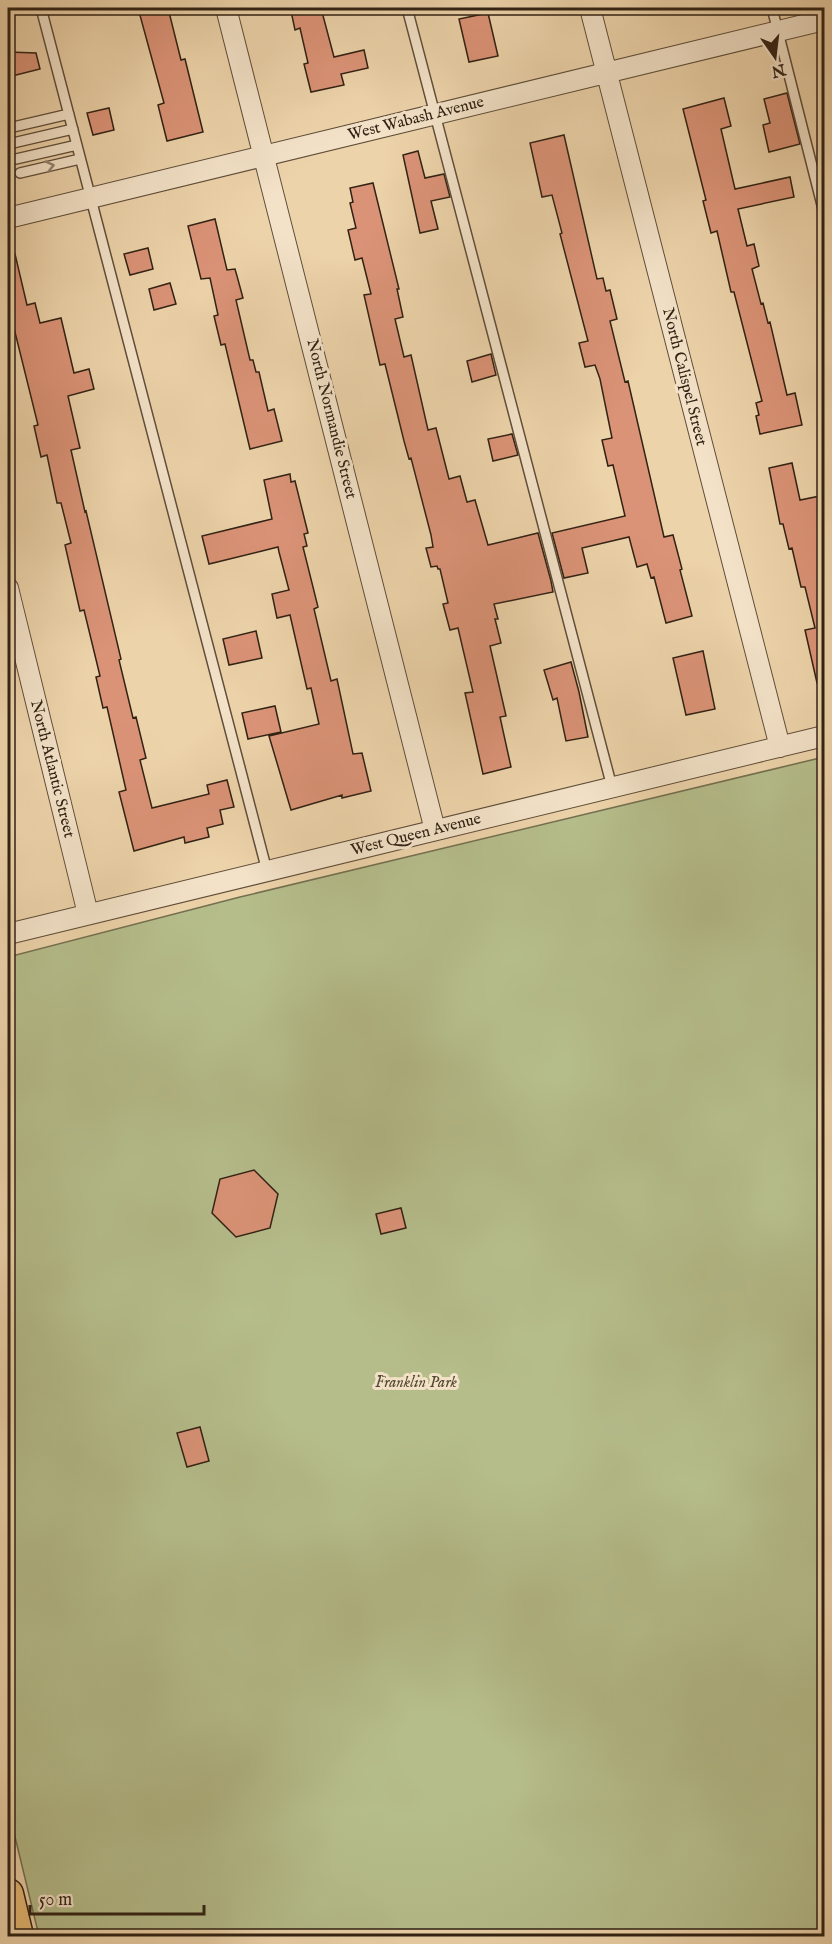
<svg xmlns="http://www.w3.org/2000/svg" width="832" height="1944" viewBox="0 0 832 1944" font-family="'IM FELL English',serif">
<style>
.green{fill:#b5bd8b;stroke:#737050;stroke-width:1.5}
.building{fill:#db9377;stroke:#312214;stroke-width:1.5}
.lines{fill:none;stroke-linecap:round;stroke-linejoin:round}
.lane-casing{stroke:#604e3a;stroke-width:12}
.street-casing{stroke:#604e3a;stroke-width:22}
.primary-casing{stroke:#312214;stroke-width:33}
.lane{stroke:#f3e2c8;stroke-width:9}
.street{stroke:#f3e2c8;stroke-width:20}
.primary{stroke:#e6ba75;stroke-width:30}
.oneway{stroke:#92826e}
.labels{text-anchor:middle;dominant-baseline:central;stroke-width:6;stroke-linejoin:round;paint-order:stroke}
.street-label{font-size:16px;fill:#312214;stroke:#f3e2c8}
.park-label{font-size:16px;font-style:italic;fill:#524932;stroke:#f3e2c8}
</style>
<rect width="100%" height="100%" fill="#edd3aa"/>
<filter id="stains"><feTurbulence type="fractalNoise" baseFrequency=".00333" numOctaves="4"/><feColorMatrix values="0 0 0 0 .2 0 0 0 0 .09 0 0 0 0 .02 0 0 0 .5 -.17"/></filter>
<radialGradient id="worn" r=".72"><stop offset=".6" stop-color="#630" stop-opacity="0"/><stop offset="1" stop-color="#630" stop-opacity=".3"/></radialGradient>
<!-- green -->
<path class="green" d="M824,757V1936H39L8,1808V957L240,897Z"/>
<!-- building -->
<path class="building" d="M138,8H168L181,60L185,59L203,132L167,141L158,105L164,103Z
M305,8H321L334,57L364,50L368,68L341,74L344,85L311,92L304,64L308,63L300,28L295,30L291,11Z
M488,13L498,56L469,62L459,19Z
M8,52L36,53L40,69L8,77Z
M787,93L800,144L769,152L763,125L770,123L764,99Z
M724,98L731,126L721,129L735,189L790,177L794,197L738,209L747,246L754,244L759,266L752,269L761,304L763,303L768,323L770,322L787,395L795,393L802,425L760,434L756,416L759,415L756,403L762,401L734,292H731L717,231L711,233L703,201L706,200L683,109Z
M109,108L114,130L93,135L87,113Z
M564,135L597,279L603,278L606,291L610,290L617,319L610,321L625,382L628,381L664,537L673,535L682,569L680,570L692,616L666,623L654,577L651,578L647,564L637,567L629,537L582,548L588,573L564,578L552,533L625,516L613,465L608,466L602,440L612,438L600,379L595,365L585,367L579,343L588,341L560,234L562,233L552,195L542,197L530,143Z
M418,151L425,178L444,174L450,197L431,201L438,229L420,233L403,155Z
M373,183L399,289H397L403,317L395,319L404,357L411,355L428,430L436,428L449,479L460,476L467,502L475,500L488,545L538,533L551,581L553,592L494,604L498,619H495L501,643L490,646L506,716L500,717L511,767L483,774L465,693L473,692L458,628L450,630L443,604L448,603L440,569H438L437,566L431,567L426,548L433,547L431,535L411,458L409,459L404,441L385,364L380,365L364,295L371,294L362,258L355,260L348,230L356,228L350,203L353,202L350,188Z
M215,219L227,270L235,269L237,276L243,298L236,300L250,360H253L256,372H259L268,411L274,409L282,441L250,449L225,344L221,345L214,316L218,315L210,278L201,279L188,226Z
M148,248L153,269L130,275L124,254Z
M15,254L27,305L35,303L40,323L61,318L74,373L89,369L94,389L68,396L80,448L71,450L85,512L86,511L121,659L119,660L133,718L136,717L146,758L140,760L152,808L209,794L207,785L227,780L234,807L220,810L223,824L207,828L209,837L185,843L184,837L134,851L119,792L126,790L107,707L103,708L96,677L100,676L84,610L80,611L65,545L71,543L61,503H57L47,455L41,457L34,426L38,425L8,304V255Z
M170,283L176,304L154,310L149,289Z
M491,354L496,375L472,382L467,361Z
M512,434L518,455L493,461L488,439Z
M792,463L800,500L825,495V682L817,683L805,630L815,628L805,587H801L792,548L789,549L783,524H780L769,468Z
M290,474L291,482L295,481L308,533L304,534L307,546L303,547L318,607L314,609L331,681L337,679L353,754L362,753L371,791L342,798V795L291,810L269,736L319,724L311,688L307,689L290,615L277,618L272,594L289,590L279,552L278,547L209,564L202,536L272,519L264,480Z
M256,631L262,658L229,665L223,639Z
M703,651L715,709L686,715L673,658Z
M571,662L579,692L588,737L566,741L557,698L553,700L544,670Z
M275,706L281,732L248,739L242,713Z
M254,1170L278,1194L270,1228L236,1237L212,1213L220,1179Z
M401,1208L406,1228L381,1234L376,1214Z
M200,1427L209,1461L187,1467L177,1433Z"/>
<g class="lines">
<!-- lane casing -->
<g class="lane-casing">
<path id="lane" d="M41,8L267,871
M407,8L612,787
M772,8L824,213
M9,128L69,114
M13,143L73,129
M16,159L77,145
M20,173L80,159"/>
</g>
<!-- street casing -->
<g class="street-casing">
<path id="street" d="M226,8L435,830
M590,8L780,747
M8,218L824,20
M8,588L88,914
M8,934L824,736"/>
</g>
<!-- primary casing -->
<g class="primary-casing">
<path id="primary" d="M8,1894L18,1936"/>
</g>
<!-- lane -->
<use href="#lane" class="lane"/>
<!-- street -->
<use href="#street" class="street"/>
<!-- primary -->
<use href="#primary" class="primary"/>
</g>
<!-- one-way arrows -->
<defs><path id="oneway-chevron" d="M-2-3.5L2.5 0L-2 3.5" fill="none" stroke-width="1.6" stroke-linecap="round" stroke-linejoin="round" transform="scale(1.5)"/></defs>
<use class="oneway" href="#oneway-chevron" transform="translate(50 166) rotate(-13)"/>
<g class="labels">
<!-- street labels -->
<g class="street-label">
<text transform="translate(416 119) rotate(-14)">West Wabash Avenue</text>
<text transform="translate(684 377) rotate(76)">North Calispel Street</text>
<text transform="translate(331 419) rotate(76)">North Normandie Street</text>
<text transform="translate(52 769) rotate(76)">North Atlantic Street</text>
<text transform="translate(416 835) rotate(-14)">West Queen Avenue</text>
</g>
<!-- park labels -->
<g class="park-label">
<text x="416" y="1383">Franklin Park</text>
</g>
</g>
<!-- margin -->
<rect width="832" height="1944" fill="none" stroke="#edd3aa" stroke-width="30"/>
<rect x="9" y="9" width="814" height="1926" fill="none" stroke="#312214" stroke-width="3"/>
<rect x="15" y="15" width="802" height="1914" fill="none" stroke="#312214" stroke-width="1.5"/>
<!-- north arrow -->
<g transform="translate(775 57) rotate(166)" stroke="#f3e2c8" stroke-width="4.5" paint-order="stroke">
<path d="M0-4.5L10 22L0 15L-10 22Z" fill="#312214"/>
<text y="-9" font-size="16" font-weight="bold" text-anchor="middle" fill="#312214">N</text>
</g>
<!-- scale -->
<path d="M30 1905v9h174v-9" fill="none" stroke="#312214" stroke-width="3"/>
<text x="39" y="1905" font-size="18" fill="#312214" stroke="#f3e2c8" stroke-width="4.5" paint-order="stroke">50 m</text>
<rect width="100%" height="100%" filter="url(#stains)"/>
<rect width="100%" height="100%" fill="url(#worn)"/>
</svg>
